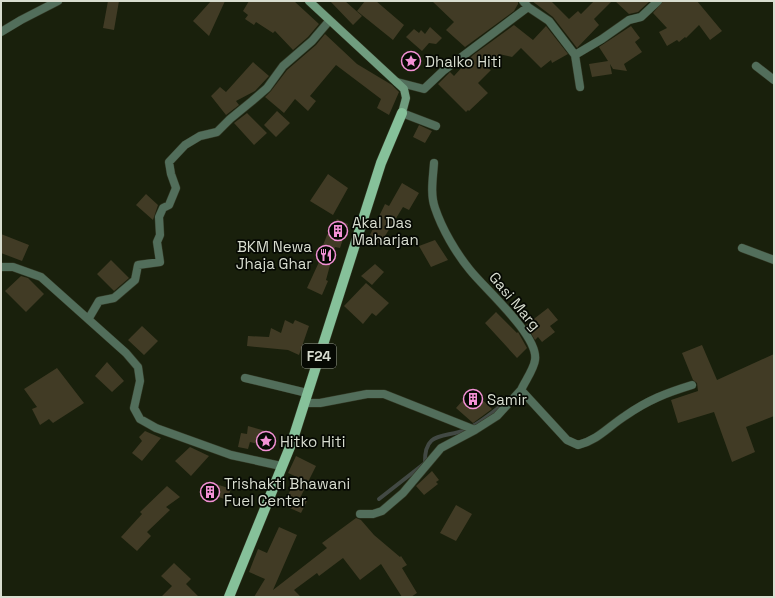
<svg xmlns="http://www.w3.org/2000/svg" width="775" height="598" viewBox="0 0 775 598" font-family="'Space Grotesk',sans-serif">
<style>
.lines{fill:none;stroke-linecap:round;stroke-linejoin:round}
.stream{stroke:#424944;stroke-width:4}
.building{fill:#413b25}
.street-casing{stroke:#343a27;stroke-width:9}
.secondary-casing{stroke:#343a27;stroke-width:9}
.primary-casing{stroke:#343a27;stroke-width:11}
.street{stroke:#526e5b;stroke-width:8}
.secondary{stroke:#709d7f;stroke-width:8}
.primary{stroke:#86c19a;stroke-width:10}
.labels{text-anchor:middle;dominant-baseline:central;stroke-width:3.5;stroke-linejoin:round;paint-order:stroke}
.shield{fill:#060903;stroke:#999d92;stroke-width:1}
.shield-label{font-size:14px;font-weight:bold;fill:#d8ddd0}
.poi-label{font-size:15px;fill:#d8ddd0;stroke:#060903;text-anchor:start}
.street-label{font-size:15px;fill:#d8ddd0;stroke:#060903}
</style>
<rect width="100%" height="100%" fill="#19200c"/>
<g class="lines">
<!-- stream -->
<path class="stream" d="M379,499L425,463C424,429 446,439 467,429C480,423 492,413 503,404"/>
</g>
<!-- building -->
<path class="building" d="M108,1H119L114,30L103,28Z
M211,1H225L209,36L193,21Z
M249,1H294L319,24L308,37L293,50L275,31L273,33L256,22L254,25L245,19L248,15L243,11Z
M330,1H345L362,16L353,25Z
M365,1H376L404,25L393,40L357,11Z
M432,1H518V4L514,11L465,47L446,30L454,22Z
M532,1H551L569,19L578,11L581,14L594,1H612L594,19L599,25L577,48L553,17Z
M615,1H650L638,12L629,14Z
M663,1H697L722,31L710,40L699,25L686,38L685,37L679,42L677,40L667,46L659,32L667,28L653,13Z
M514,25L533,40L546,26L568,54L552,63L551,60L541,68L521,48L512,57L499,54L489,69L491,70L478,83L488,93L469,111L468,110L466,112L438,84L450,72L454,76L473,55Z
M631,26L640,38L635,42L642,52L624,64L627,71L613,69L610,64L612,74L592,77L589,64L608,61L599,47Z
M430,27L442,38L436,44L429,43L422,51L406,37L414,29L419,33L421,30L425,34Z
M325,34L357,64L392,85L399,92L389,115L377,108L381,99L336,65L310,96L316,101L308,111L295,99L284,113L265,97L271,91L287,70L316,45Z
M253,62L269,76L255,91L236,101L239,105L226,115L211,96L220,87L226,92Z
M277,111L290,123L276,137L264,125Z
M247,113L267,133L254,145L234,123Z
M419,125L432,131L425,143L413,137Z
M328,174L348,188L333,215L310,201Z
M402,183L419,193L409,210L403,207L380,244L368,239L385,204L389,206Z
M146,194L158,205L153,220L136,205Z
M337,219L348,224L340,248L335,247L326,280L328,281L322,295L307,288L319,262L317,261L327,235Z
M1,234L29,245L22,261L1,253Z
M435,240L448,260L431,267L419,246Z
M111,260L129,278L114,291L97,274Z
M375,264L384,272L372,285L361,276Z
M21,276L28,278L44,294L26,312L5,291Z
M366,283L389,303L376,316L372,313L363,324L344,306Z
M548,308L558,320L550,326L555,332L542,342L538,337L535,340L526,325Z
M496,312L517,333L518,332L527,348L517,358L485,323Z
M285,320L293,324L295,320L309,326L299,355L288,350L247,346L248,336L269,337L271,328L281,333Z
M142,326L158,341L144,355L128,340Z
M702,345L717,380L774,354V416L746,427L755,452L732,462L714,412L678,423L671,400L698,391L697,383L693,380L682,353Z
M107,362L124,381L112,392L95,376Z
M57,368L84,403L53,423L49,419L40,425L32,409L37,407L24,389Z
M472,390L492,409L473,423L456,408Z
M248,426L269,432L266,446L250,442L248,449L238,447L241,433L247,434Z
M145,431L161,438L142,461L132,453L142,441L139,437Z
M190,447L209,456L191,476L175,461Z
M296,456L316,466L300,498L307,501L301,513L283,505L297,477L288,473Z
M432,471L439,480L436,482L438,484L424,495L416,486Z
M210,482L231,489L227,500L205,492Z
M167,486L180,497L166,507L170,510L147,532L151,536L137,551L121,537L142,514L140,512Z
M456,505L472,514L456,541L440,533Z
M356,518L361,520L374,535L400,557L401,556L407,565L402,568L417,593L411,597H402L381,564L360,580L343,558L319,576L317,573L294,590L301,597H254L265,579L249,572L258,549L267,553L279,527L297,535L273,590L327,548L322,543Z
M174,563L191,579L186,584L199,597H161L172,586L161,576Z"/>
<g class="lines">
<!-- street casing -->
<g class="street-casing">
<path id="street" d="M528,7L549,21L575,55L580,87
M1,32L21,20L58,1
M575,55L602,39L629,20L641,17L658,1
M756,66L774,80
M397,82L424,89L443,71L528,7L523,1
M402,113L436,126
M434,163C433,178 430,194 435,208C442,229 456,253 470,270C485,289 539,336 535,360C534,369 525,381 521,390L567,440L578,445C598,440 608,427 625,416C648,400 666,393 692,385
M742,248L774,260
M1,267H13L41,277L126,353L138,367L140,381L134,408L140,419L156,428L231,455L281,466
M89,318L99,301L114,298L135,280L138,265L160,262L157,242L160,235L159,217L163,208L169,205L176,188L171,174L169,162L185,145L200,136L217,132L230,119L252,101L267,88L283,66L312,41L329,21
M245,378L307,393
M304,403H320L367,394H384L475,430L441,448L403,493L382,511L373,514H360
M475,430L497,416L521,390"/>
</g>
<!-- secondary casing -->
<g class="secondary-casing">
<path id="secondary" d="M309,1L404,89L406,98L402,113"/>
</g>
<!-- primary casing -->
<g class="primary-casing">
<path id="primary" d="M229,597L292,442L381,163L402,113"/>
</g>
<!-- street -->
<use href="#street" class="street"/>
<!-- secondary -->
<use href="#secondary" class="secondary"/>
<!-- primary -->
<use href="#primary" class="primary"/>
</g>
<!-- icons -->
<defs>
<g id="sight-ring" transform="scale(1)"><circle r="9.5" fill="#060903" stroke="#f391d5" stroke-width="1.5"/><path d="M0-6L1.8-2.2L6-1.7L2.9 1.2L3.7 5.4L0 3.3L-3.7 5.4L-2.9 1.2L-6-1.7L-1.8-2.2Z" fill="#f391d5"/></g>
<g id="building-ring" transform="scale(1)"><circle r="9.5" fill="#060903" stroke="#f391d5" stroke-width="1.5"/><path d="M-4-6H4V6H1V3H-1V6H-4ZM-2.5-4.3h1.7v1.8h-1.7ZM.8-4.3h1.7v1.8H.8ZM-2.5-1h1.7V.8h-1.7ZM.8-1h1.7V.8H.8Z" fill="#f391d5"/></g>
<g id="restaurant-ring" transform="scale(1)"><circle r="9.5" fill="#060903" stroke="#f391d5" stroke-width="1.5"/><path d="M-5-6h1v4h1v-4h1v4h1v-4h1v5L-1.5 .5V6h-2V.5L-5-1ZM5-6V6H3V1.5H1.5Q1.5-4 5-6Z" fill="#f391d5"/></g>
</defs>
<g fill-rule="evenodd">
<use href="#sight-ring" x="411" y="61"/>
<use href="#building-ring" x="338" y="231"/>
<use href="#restaurant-ring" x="326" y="255"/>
<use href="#building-ring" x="473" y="399"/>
<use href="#sight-ring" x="266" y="441"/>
<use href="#building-ring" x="210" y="492"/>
</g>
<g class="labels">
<!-- shield labels -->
<rect class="shield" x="302" y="344" width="34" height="24" rx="3"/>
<g class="shield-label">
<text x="319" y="356">F24</text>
</g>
<!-- poi labels -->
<g class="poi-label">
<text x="425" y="61">Dhalko Hiti</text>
<text x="352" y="222">Akal Das<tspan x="352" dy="17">Maharjan</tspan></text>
<text x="312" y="246" text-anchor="end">BKM Newa<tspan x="312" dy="17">Jhaja Ghar</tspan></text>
<text x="487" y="399">Samir</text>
<text x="280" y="441">Hitko Hiti</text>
<text x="224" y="483">Trishakti Bhawani<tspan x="224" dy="17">Fuel Center</tspan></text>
</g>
<!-- street labels -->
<g class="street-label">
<text transform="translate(515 301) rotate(50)">Gasi Marg</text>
</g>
</g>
<!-- border -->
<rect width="775" height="598" fill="none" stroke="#d8ddd0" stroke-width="4"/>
</svg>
